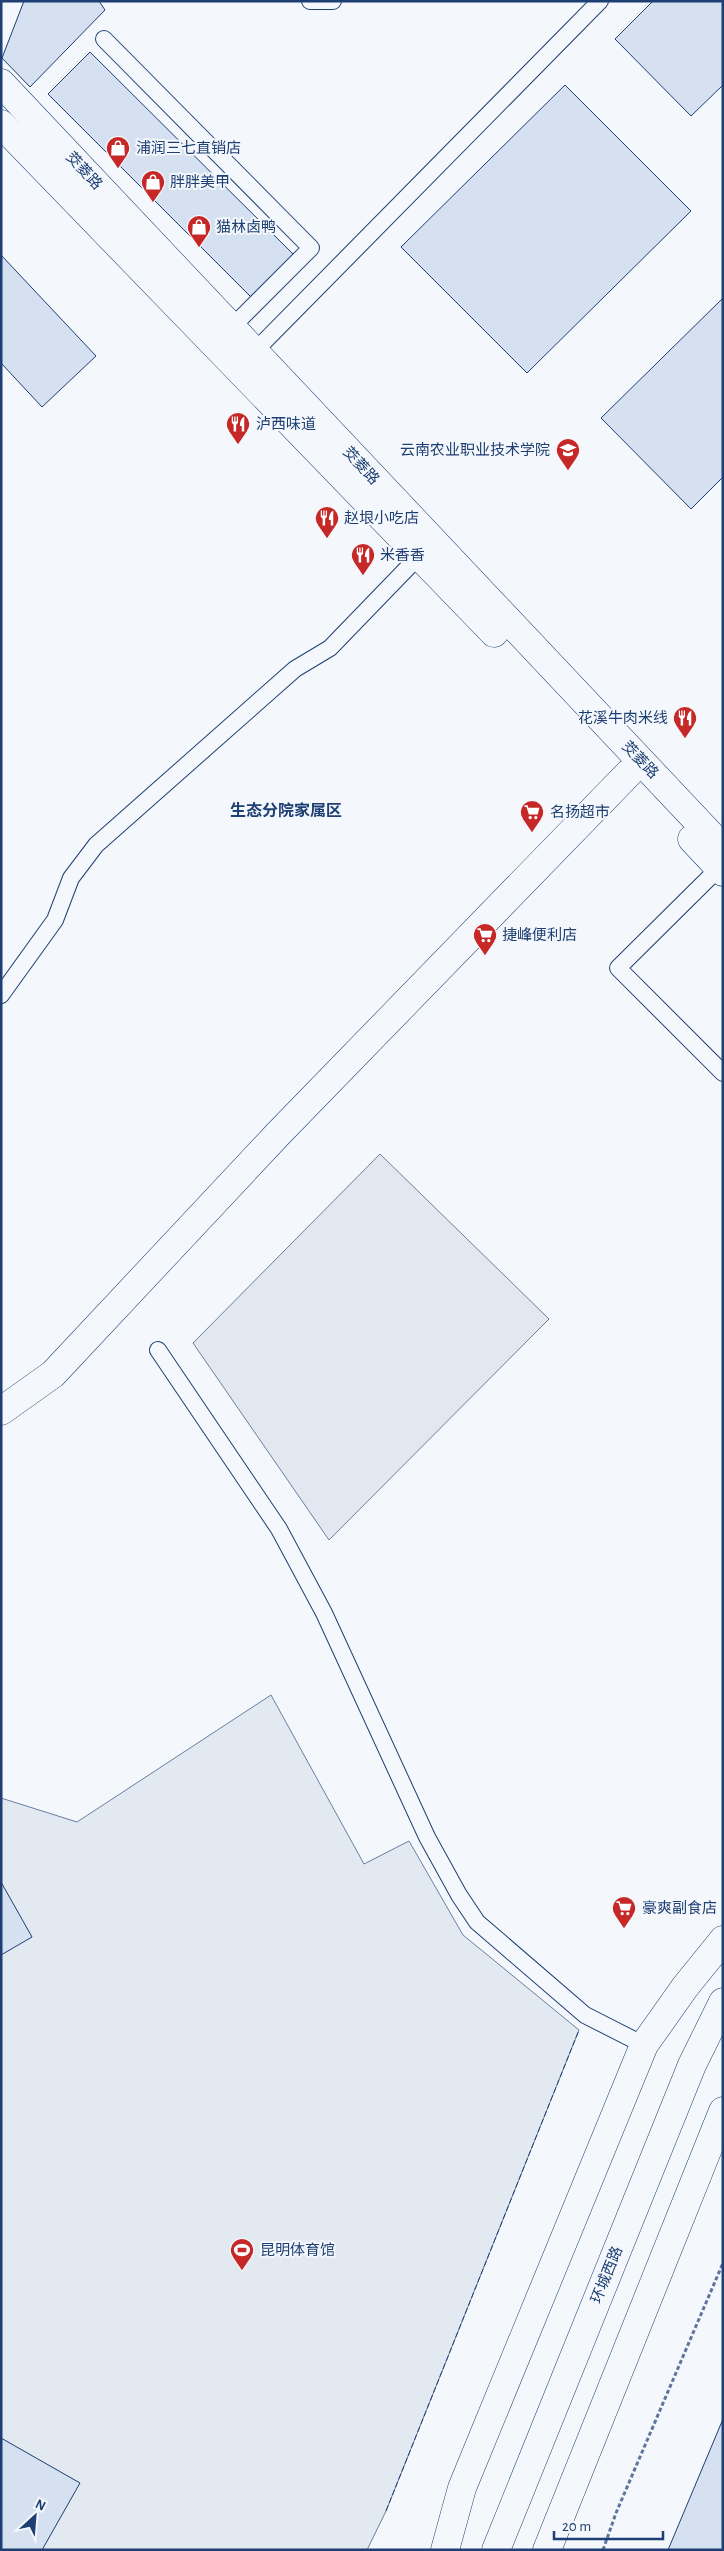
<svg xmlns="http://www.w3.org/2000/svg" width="724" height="2551" viewBox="0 0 724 2551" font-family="'Alegreya Sans','Noto Sans SC',sans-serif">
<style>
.green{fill:#e3e9f0;stroke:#687fa3}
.parking{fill:#e3e8f0;stroke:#687fa3}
.building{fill:#d5e0f0;stroke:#1d3f73}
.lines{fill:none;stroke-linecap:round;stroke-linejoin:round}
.lane-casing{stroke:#1d3f73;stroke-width:18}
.street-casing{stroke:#1d3f73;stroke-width:29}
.secondary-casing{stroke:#1d3f73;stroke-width:29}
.primary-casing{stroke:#1d3f73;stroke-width:29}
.path{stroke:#5e769c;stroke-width:3;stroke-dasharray:4 2.5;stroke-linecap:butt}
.lane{stroke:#f4f7fb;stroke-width:16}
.street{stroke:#f4f7fb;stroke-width:28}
.secondary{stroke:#f4f7fb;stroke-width:28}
.primary{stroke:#f4f7fb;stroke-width:28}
.fence{stroke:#1d3f73;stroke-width:1;stroke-dasharray:6 2.5;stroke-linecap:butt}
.labels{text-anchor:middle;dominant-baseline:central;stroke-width:4;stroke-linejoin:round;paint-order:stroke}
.poi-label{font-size:15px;fill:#1d3f73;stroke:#f4f7fb;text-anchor:start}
.street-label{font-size:15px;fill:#1d3f73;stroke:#f4f7fb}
.neighbourhood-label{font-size:16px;font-weight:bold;fill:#1d3f73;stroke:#f4f7fb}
</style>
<rect width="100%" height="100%" fill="#f4f7fb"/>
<!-- green -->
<path class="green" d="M271,1695L364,1864L409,1841L463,1935L579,2030L386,2511L367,2550H1V1798L77,1822Z"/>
<!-- parking -->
<path class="parking" d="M380,1154L549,1319L329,1540L193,1343Z"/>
<!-- building -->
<path class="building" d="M24,1H99L105,10L30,87L2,58Z
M653,1H723V85L691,116L615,39Z
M90,52L295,256L252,298L48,94Z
M565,85L691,211L527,373L401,247Z
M1,255L96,356L42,407L1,363Z
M723,298V477L691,509L601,418Z
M1,1882L32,1937L1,1955Z
M723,2419V2550H668Z
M1,2438L80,2483L42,2550H1Z"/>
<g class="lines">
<!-- lane casing -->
<g class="lane-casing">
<path id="lane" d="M310,1H333
M104,39L311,248L231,328
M254,352L600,1
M719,868L618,968L723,1073
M1,995L55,920L71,878L96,845L295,669L330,648L419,556
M158,1350L279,1529L324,1613L427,1837L459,1895L477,1922L585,2015L644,2045"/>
</g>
<!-- street casing -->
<g class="street-casing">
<path id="street" d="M1,1411L53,1374L278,1134L629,773
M445,2550L462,2488L644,2045L685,1987L723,1940"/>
</g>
<!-- secondary casing -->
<g class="secondary-casing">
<path id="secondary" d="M1,83L723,848
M1,124L494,633
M692,839L723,872"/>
</g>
<!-- primary casing -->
<g class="primary-casing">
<path id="primary" d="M496,2550L692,2065L723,2002
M547,2550L723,2111"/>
</g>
<!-- path -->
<path class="path" d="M603,2550L616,2513L723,2263"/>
<!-- lane -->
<use href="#lane" class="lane"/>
<!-- street -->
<use href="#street" class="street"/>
<!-- secondary -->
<use href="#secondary" class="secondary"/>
<!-- primary -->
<use href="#primary" class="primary"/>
<!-- fence -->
<path class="fence" d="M386,2511L579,2030"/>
</g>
<!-- icons -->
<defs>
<g id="shop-pin" transform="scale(1.25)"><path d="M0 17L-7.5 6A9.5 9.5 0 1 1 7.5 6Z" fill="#c62828" stroke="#f4f7fb"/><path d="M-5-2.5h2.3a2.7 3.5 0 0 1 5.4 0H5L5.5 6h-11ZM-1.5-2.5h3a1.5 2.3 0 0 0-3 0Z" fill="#fff"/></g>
<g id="restaurant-pin" transform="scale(1.25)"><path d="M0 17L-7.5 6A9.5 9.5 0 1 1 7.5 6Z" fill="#c62828" stroke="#f4f7fb"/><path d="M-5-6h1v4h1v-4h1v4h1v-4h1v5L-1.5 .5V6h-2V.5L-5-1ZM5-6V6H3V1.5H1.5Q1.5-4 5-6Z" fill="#fff"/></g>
<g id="university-pin" transform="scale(1.25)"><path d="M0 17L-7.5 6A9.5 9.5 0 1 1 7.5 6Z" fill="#c62828" stroke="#f4f7fb"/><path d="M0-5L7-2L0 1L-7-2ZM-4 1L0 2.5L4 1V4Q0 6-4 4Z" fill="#fff"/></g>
<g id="supermarket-pin" transform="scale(1.25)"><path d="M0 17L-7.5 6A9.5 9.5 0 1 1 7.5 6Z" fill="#c62828" stroke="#f4f7fb"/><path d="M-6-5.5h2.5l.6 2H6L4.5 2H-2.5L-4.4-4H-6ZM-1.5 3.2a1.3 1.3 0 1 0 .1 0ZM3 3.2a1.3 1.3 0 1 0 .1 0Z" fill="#fff"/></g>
<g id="stadium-pin" transform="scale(1.25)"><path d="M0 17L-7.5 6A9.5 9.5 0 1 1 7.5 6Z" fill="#c62828" stroke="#f4f7fb"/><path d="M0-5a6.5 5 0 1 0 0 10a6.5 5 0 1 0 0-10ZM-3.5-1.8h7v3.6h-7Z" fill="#fff"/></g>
</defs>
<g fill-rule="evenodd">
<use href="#shop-pin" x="118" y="148"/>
<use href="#shop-pin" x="153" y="182"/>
<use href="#shop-pin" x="199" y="227"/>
<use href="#restaurant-pin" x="238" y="424"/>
<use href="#university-pin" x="568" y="450"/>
<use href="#restaurant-pin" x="327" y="518"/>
<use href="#restaurant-pin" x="363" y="555"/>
<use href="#restaurant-pin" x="685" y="718"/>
<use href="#supermarket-pin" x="532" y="812"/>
<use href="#supermarket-pin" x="485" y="935"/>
<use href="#supermarket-pin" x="624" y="1908"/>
<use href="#stadium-pin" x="242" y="2250"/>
</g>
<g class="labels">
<!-- poi labels -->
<g class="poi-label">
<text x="136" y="148">浦润三七直销店</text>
<text x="170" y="182">胖胖美甲</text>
<text x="216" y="227">猫林卤鸭</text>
<text x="256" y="424">泸西味道</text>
<text x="550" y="450" text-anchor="end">云南农业职业技术学院</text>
<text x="344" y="518">赵垠小吃店</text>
<text x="380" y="555">米香香</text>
<text x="668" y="718" text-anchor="end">花溪牛肉米线</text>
<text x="550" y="812">名扬超市</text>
<text x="502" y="935">捷峰便利店</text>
<text x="642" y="1908">豪爽副食店</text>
<text x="260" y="2250">昆明体育馆</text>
</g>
<!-- street labels -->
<g class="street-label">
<text transform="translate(84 171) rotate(47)">茭菱路</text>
<text transform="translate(361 466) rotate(47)">茭菱路</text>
<text transform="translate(640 760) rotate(46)">茭菱路</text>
<text transform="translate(607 2275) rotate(-68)">环城西路</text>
</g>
<!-- neighbourhood labels -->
<g class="neighbourhood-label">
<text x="286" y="811">生态分院家属区</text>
</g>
</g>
<!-- border -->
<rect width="724" height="2551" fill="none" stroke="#1d3f73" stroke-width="5"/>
<!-- north arrow -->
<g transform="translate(35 2516) rotate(26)" stroke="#f4f7fb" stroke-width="4" paint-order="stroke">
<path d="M0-4L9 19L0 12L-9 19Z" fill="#1d3f73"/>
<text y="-8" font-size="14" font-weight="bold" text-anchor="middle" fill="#1d3f73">N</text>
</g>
<!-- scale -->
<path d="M554 2531v8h109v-8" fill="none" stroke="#1d3f73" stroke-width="2.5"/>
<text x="562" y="2531" font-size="15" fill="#1d3f73" stroke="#f4f7fb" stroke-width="4" paint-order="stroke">20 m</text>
</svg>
